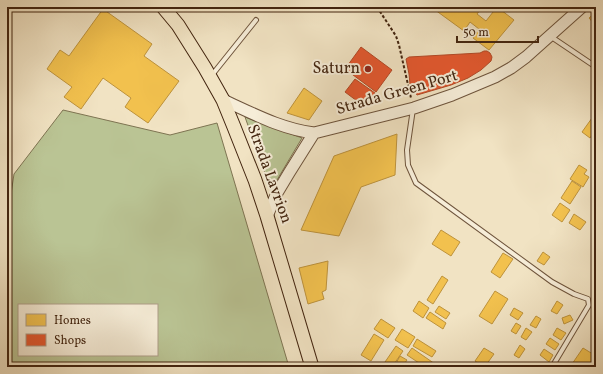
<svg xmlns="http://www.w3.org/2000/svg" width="603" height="374" viewBox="0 0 603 374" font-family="Vollkorn,serif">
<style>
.green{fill:#bac494;stroke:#7e7452;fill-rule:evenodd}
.homes{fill:#f2c14e;stroke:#bd923b}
.shops{fill:#e4572e;stroke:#b34825}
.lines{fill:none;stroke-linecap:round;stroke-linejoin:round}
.service-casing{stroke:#6e543c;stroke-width:6}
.tertiary-casing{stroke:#6e543c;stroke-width:13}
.primary-casing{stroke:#42240f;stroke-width:15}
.path{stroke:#42240f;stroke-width:2;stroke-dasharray:3 2;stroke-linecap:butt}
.service{stroke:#f6edd8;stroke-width:4}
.tertiary{stroke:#f6edd8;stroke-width:11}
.primary{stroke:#f1e3c3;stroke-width:13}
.poi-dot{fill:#8f2418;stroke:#f6edd8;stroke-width:1.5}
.labels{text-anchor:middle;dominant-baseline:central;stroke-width:4;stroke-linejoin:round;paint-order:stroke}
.poi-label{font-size:16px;fill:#42240f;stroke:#f6edd8;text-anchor:end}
.street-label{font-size:16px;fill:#42240f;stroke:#f6edd8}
</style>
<rect width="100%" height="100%" fill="#f1e3c3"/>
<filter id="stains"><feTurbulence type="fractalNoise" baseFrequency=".005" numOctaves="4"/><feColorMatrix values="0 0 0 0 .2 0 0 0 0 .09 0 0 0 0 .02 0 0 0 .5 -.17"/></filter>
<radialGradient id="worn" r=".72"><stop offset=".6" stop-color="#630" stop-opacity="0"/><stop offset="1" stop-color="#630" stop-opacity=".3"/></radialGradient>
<!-- green -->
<path class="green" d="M63,110L170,135L217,123L289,367H7V221L14,174ZM19,305H157V355H19Z
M245,117L302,138L271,190Z"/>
<!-- homes -->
<path class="homes" d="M431,7H477L480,10L477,14L486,21L497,7L514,20L489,50L473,38L479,29L470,22L464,31Z
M103,9L152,44L144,56L179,81L148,123L125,107L131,98L103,78L81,109L64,97L72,87L47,69L60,50L69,56Z
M596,12V26L589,18Z
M304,88L322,101L309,120L287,113Z
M592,118L596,121V129L590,138L582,132Z
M397,134L395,175L361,187L339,236L301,230L334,156Z
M579,165L587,170L584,174L589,177L583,187L570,179Z
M572,181L581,187L570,204L561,198Z
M560,203L570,210L562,222L552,215Z
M574,214L586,222L580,230L569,223Z
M441,230L460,242L451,256L432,244Z
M543,252L550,257L544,265L537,261Z
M503,253L513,259L500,278L491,272Z
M328,261L326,290L322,292L324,299L308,304L299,268Z
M442,276L448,280L433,304L427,300Z
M495,291L508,299L492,324L479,316Z
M419,301L429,308L423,318L413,311Z
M557,301L563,305L557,314L551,311Z
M439,306L450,313L446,319L435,312Z
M514,308L523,313L518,320L510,315Z
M430,312L446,323L443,329L426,318Z
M570,315L573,320L564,324L562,318Z
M536,316L541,319L536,328L530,325Z
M381,319L395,328L388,338L374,329Z
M516,323L521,326L516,334L511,331Z
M526,328L532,332L526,340L521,337Z
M557,328L566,333L561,340L553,335Z
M402,329L415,337L408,348L395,340Z
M374,334L384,340L371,361L361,355Z
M550,338L559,344L555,350L546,344Z
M417,339L436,351L432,357L413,346Z
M520,345L525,349L519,358L514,355Z
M396,346L403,351L392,367L385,362Z
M412,348L435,364L433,367H425L407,355Z
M484,348L494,354L486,365L489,367H476L478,363L475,361Z
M583,348L596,356V367H576L572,364Z
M544,349L553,355L549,362L540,355Z
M400,356L407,360L402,367H398L395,365Z"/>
<!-- shops -->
<path class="shops" d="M361,47L392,70L376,92L345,69Z
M484,51H487L490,53L492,57L491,61L481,70L468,78L451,85L417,95L410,84L409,74L406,59L409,57L480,53Z
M355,79L375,93L365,107L345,92Z"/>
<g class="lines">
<!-- service casing -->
<g class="service-casing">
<path id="service" d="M550,36L596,67
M212,75L256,20
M413,109L407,150L408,165L416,183L552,282L574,294L588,299L589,305L552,367"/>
</g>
<!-- tertiary casing -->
<g class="tertiary-casing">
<path id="tertiary" d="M223,100C252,113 281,129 314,133L414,108L452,95L495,77L511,68L526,57L582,7
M267,216L277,193L289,173L314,133"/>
</g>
<!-- primary casing -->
<g class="primary-casing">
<path id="primary" d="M163,7L178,25L205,68L223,100L234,127L255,180L267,216L312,367"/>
</g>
<!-- path -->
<path class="path" d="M377,7L396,36L399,45L411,98"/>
<!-- service -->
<use href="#service" class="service"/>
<!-- tertiary -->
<use href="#tertiary" class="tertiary"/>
<!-- primary -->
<use href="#primary" class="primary"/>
</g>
<!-- markers -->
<circle class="poi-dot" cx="368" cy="69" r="4"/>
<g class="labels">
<!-- poi labels -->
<g class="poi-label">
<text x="360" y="69">Saturn</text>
</g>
<!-- street labels -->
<g class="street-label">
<text transform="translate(397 93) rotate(-16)">Strada Green Port</text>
<text transform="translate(269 174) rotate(70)">Strada Lavrion</text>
</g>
</g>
<!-- margin -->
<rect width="603" height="374" fill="none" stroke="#f1e3c3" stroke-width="24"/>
<rect x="8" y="8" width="587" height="358" fill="none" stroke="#42240f" stroke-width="2"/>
<rect x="12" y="12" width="579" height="350" fill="none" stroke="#42240f"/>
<!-- legend -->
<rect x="18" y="304" width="140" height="52" fill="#f6edd8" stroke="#ae9d88"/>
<rect x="26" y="314" width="20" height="12" fill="#f2c14e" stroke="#ae9d88"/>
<text x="54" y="324" font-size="12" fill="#42240f">Homes</text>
<rect x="26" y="334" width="20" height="12" fill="#e4572e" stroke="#ae9d88"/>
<text x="54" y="344" font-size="12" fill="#42240f">Shops</text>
<!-- scale -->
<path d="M457 36v6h81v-6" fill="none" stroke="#42240f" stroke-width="2"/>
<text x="463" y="36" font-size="12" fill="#42240f" stroke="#f6edd8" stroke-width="3" paint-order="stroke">50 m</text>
<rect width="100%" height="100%" filter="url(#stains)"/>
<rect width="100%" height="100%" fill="url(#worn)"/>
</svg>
